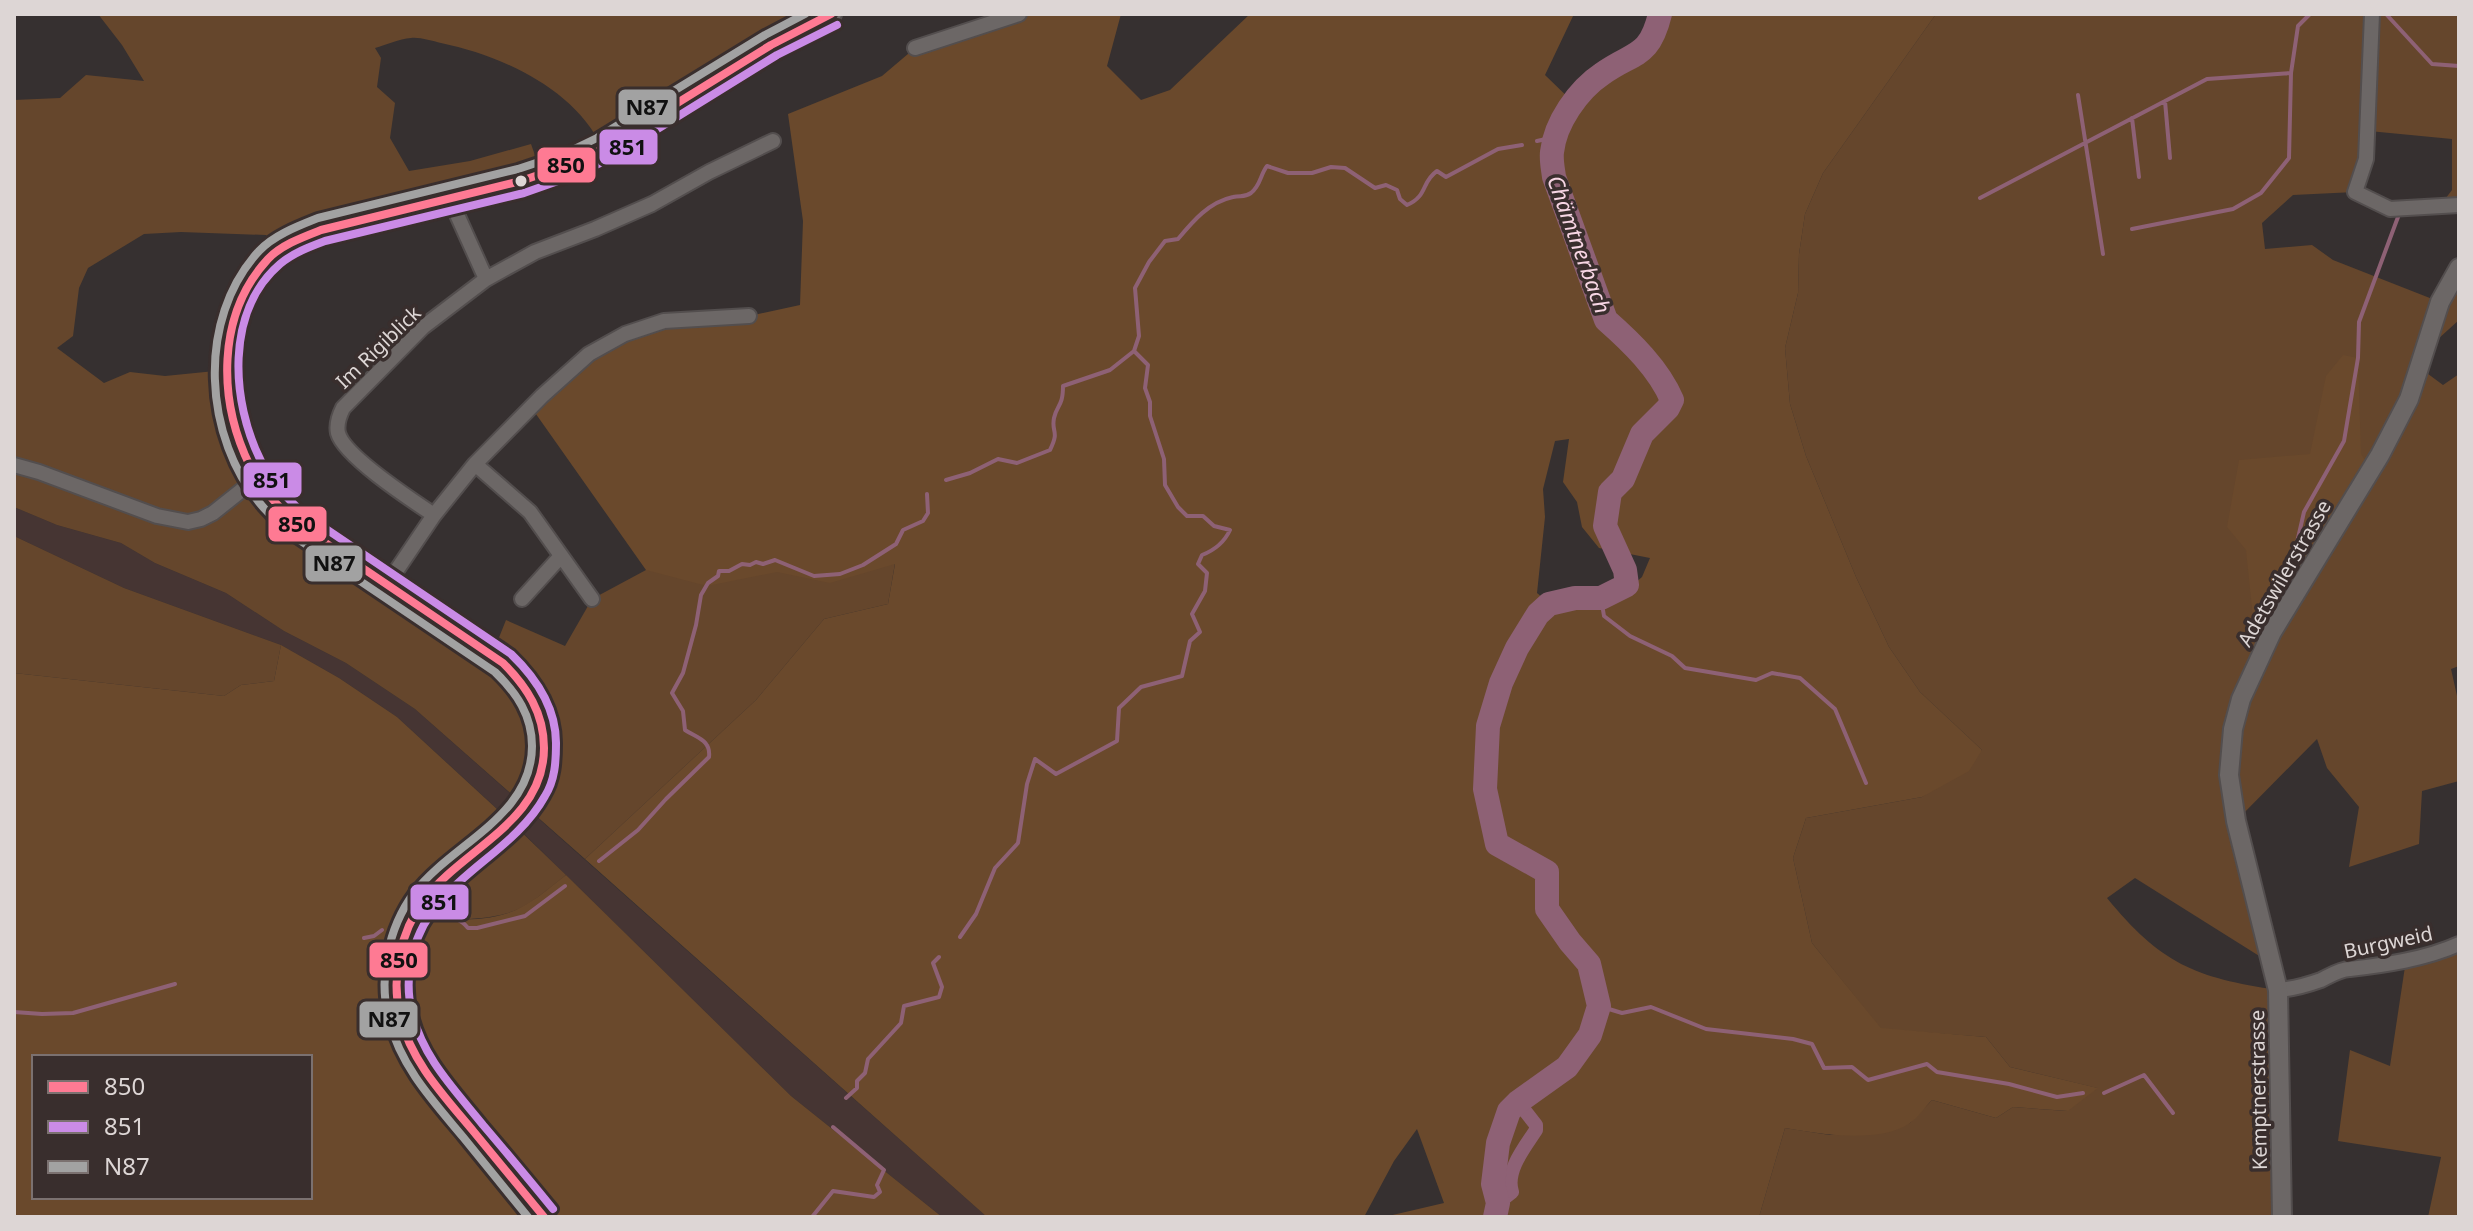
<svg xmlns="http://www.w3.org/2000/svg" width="2473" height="1231" viewBox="0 0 2473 1231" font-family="'Noto Sans',sans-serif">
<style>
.built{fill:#463533}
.green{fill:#65462c}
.forest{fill:#6a492c;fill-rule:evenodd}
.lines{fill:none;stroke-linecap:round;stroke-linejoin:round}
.stream{stroke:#8e6175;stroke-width:4}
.canal{stroke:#8e6175;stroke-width:14}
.river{stroke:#8e6175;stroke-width:24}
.minor-casing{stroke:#534e4e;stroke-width:18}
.tertiary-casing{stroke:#534e4e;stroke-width:22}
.secondary-casing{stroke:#534e4e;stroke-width:24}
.minor{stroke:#6c6766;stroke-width:14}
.tertiary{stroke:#6c6766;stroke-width:18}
.secondary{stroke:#6c6766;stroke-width:20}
.bus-1-casing{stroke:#392e2d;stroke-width:14}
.bus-2-casing{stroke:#392e2d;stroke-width:14}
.bus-3-casing{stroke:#392e2d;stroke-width:14}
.bus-1{stroke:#fe7a93;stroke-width:8}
.bus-2{stroke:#ca8be6;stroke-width:8}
.bus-3{stroke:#a2a2a2;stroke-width:8}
.bus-dot{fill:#ddd6d5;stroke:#392e2d;stroke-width:3}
.labels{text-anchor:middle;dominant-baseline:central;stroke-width:7;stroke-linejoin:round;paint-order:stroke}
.street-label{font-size:20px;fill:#ddd6d5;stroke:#392e2d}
.water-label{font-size:22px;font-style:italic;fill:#f7d6e4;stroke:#392e2d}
.line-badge{stroke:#392e2d;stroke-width:3}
.pale-badge-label{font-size:22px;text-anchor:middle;font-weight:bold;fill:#111}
</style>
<rect width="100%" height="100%" fill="#363030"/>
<!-- built -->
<path class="built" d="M14,507L57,525L121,543L155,563L226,593L284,631L346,663L415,709L987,1217H942L791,1096L519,829L397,717L339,678L281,645L124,588L14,536Z"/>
<!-- green -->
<path class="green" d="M98,14H830L603,149C575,89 503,56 441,43C432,41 420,37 411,38C399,39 386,45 375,48L381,58L377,87L395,103L390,138L409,171L470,161L531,144L542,175L278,251L266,235L181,232L144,234L88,268L79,288L73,336L57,348L104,383L130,372L165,376L225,370L266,494L492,655L506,620L565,646L592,599L646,570L716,571L895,563L888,604L824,619L756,700L585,859L415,709L346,663L284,631L226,593L155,563L121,543L57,525L14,507V100L60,98L86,75L144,81L122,45Z
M1936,14H2459V205L2439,207L2452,190V139L2369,131L2355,192L2293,195L2262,223L2265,249L2312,245L2333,260L2440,302L2459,268V320L2427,349L2420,368L2443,385L2459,374V666L2451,669L2457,696L2459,697V781L2422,791L2419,844L2349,867L2359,807L2327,768L2317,739L2236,821L2272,964L2135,878L2107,898C2160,963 2195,978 2278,990L2282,1213L2262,1217H1759L1785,1128L1830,1135L1910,1123L1932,1100L1996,1118L2013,1107L2067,1111L2097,1088L2010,1067L1986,1037L1881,1029L1812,943L1793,858L1806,818L1922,797L1982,750L1920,692L1889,647L1856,577L1806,456L1790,404L1785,348L1798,293L1799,254L1805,214L1823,173Z
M14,536L124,588L281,645L274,681L241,685L224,696L14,673Z
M511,822L566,875C548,889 529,907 508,913C477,922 444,919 413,918Z
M2459,943V1217H2428L2441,1157L2338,1141L2350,1050L2390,1066L2406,960Z"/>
<!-- forest -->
<path class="forest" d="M1019,14H1121L1107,66L1141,100L1170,90L1250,14H1574L1545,75L1578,107L1664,36L1667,14H1936L1823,173L1805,214L1799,254L1798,293L1785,348L1790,404L1806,456L1856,577L1889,647L1920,692L1982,750L1969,771L1922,797L1806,818L1793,858L1812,943L1881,1028L1986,1037L2010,1067L2098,1088L2068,1111L2013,1107L1996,1118L1932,1100C1925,1107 1918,1118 1910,1123C1880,1144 1819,1134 1785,1128L1759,1217H1384L1444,1203L1417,1129L1394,1161L1364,1217H987L585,859L756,700L824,619L888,604L895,564L830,583L777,572L707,586L646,570L531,407L589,354L664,321L749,316L800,305L803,221L788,114L882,76L915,48ZM1569,439L1563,482L1577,502L1582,527L1599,548L1650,558L1642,577L1604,610L1553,606L1537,593L1545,517L1543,489L1555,441Z
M2343,355L2358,358L2361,454L2371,470L2272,632L2253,618L2246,550L2227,527L2239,460L2310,454L2326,376Z
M281,645L339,678L397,717L511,822L413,918C445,919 478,923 508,913C529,906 548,889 566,875L791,1096L942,1217H14V673L224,696L241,685L274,681ZM34,1057H310V1197H34Z"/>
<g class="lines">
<!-- stream -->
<path class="stream" d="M2386,14L2432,64L2459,66
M2078,95L2103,254
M2165,101L2170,158
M2132,118L2139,177
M1537,141L1555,137
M1980,198L2207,79L2291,73
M2132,229L2233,209L2261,193L2289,158L2291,73L2298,26L2310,14
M946,480L970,473L998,459L1017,463L1050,450C1060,430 1051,433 1054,418C1057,404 1063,407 1063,386L1110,370L1134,351L1139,336L1135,288L1149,262L1165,241L1178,239C1193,221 1209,202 1233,197C1241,195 1244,198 1251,193C1261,185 1260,175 1267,166L1288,173H1312L1331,167L1345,168L1375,188L1386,185L1397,190L1400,199L1407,205C1428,196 1421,182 1437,171L1446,177L1498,149L1522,145
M1601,598L1604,616L1630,636L1672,656L1685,668L1756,680L1772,673L1800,678L1835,709L1866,783
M2265,605L2277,582L2293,560L2304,512L2344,441L2358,358L2359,322L2398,217
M599,861L638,830L666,799L709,757C711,740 697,738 685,730L683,711L672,693L683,673L696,625L701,595L708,583L718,576L719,571H729L742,564L750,565L756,562L763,564L775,560L814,576L840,574L863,565L896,544L903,530L923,521L928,513L927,494
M434,920C449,919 458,915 468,928H477L525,916L565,886
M960,937L976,914L995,868L1018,843L1027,784L1035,759L1056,774L1117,741L1119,708L1141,687L1182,676L1190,641L1200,632L1192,614L1205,591L1207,573L1198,564L1202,555C1215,550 1224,543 1230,530L1214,526L1203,516H1187L1178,507L1165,485L1164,459L1150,416V402L1145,388L1148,365L1135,352
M364,938L374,936L382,930
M1599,1006L1622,1013L1651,1007L1706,1029L1793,1039L1812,1044L1824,1068L1852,1067L1868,1080L1927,1064L1937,1072L2009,1084L2057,1097L2083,1093
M14,1012L42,1014L73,1013L175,984
M2104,1093L2144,1075L2173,1113
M846,1098L857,1088V1081L865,1073L868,1059L901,1023L904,1006L939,997L942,987L933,963L939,957
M812,1217L833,1191L874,1197L880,1192L877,1185L884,1170L833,1127"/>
<!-- canal -->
<path class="canal" d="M1498,1203L1512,1192C1505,1171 1525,1147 1536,1130V1125L1518,1102"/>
<!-- river -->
<path class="river" d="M1495,1217L1498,1203L1493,1184L1498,1143L1509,1111L1518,1102L1567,1067L1590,1035L1599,1006L1589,964L1570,942L1547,909V872L1497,844L1485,789L1488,726L1501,683L1517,648L1538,614L1549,604L1575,598H1601L1627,585L1625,570L1605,526L1610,492L1623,479L1642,434L1668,408L1672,400C1659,369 1631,342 1606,320L1554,177C1553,169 1551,160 1552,152C1555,123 1578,90 1602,74C1634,51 1649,59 1660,14"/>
<!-- minor casing -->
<g class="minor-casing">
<path id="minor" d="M2372,14L2366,159L2355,192L2390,209L2459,205
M915,48L1019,14
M450,199L486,279
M475,464L530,512L592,599
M14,465L39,472L157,516L188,522L201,519L213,513L257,478
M434,515C413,501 344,456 338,433C336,424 339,416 343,408L423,327L486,279L535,252L595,229L652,204L709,172L773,141
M388,583L434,515L475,464L542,396L589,354L625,334L664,321L749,316
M522,599L561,556
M2278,990C2293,989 2307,985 2321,980C2329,976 2340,969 2350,969C2385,965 2426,959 2459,944"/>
</g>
<!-- tertiary casing -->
<g class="tertiary-casing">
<path id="tertiary" d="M2282,1217L2278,990L2236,821L2229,775L2233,729L2241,699L2272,632L2380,455L2409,399L2440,302L2459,268"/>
</g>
<!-- secondary casing -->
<g class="secondary-casing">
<path id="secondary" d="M544,1217C521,1189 497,1161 474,1132C444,1096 411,1063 400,1015C391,976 401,932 424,900C464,844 556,820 544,735C540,705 525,683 503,663L296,523C222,467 198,328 268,259C283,245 302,237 321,230L521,181L570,164L603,149L771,45L831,14"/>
</g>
<!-- minor -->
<use href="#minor" class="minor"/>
<!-- tertiary -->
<use href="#tertiary" class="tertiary"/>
<!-- secondary -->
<use href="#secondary" class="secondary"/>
<!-- bus-1 casing -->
<g class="bus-1-casing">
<path id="bus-1" d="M544,1217C521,1189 498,1161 474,1132C445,1097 411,1062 400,1016C391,977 400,932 424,900C463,848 544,822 544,748C544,713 527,687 503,663L296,523C278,506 261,489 250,466C218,401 216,315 268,259C281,245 303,237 321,230L521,181L570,164L603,149L771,45L831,14"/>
</g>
<!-- bus-2 casing -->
<g class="bus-2-casing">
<path id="bus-2" d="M553,1209C530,1181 507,1153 483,1125C455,1090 422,1057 412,1012C407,993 408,972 413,952C433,877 510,859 545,796C555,780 556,762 556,743C556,707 536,678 511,654L304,514C287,498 271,482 261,461C231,402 225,311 280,264C293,253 309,247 325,241L524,193L575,175L609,159L777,55L837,25"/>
</g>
<!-- bus-3 casing -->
<g class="bus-3-casing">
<path id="bus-3" d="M528,1217C506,1190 485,1164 463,1137C433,1101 401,1067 389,1020C378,978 388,928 414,893C452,843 532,817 532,746C532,716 517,693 495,672L289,533C280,525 271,516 263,507C203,439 196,319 259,251C274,235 298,226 318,218L518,169L566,153L597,138L765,35L805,14"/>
</g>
<!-- bus-1 -->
<use href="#bus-1" class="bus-1"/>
<!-- bus-2 -->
<use href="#bus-2" class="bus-2"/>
<!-- bus-3 -->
<use href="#bus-3" class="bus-3"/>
</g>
<!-- markers -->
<circle class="bus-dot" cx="521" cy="181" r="7"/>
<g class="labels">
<!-- street labels -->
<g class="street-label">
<text transform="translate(378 347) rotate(-44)">Im Rigiblick</text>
<text transform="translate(2284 573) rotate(-60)">Adetswilerstrasse</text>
<text transform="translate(2388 942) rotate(-12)">Burgweid</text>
<text transform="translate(2258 1090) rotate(-91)">Kemptnerstrasse</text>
</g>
<!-- water labels -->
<g class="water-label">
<text transform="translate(1580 244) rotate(70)">Chämtnerbach</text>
</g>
</g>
<g class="line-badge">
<rect x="617" y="88" width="61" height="38" rx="8" fill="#a2a2a2"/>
<rect x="598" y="128" width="61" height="38" rx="8" fill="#ca8be6"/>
<rect x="536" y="146" width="61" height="38" rx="8" fill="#fe7a93"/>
<rect x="242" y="461" width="61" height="38" rx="8" fill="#ca8be6"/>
<rect x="267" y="505" width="61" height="38" rx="8" fill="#fe7a93"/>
<rect x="304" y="544" width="60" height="39" rx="8" fill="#a2a2a2"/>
<rect x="409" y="883" width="61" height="38" rx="8" fill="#ca8be6"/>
<rect x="368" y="941" width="61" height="38" rx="8" fill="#fe7a93"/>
<rect x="358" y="1000" width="61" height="39" rx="8" fill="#a2a2a2"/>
</g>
<g class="pale-badge-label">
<text x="647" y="115">N87</text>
<text x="628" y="155">851</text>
<text x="566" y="173">850</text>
<text x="272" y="488">851</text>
<text x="297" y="532">850</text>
<text x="334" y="571">N87</text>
<text x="440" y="910">851</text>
<text x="399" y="968">850</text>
<text x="389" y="1027">N87</text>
</g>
<!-- border -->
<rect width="2473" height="1231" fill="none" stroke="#ddd6d5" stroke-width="32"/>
<!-- legend -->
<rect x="32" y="1055" width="280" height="144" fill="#392e2d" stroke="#7b7170" stroke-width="2"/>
<rect x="48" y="1081" width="40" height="12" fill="#fe7a93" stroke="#7b7170" stroke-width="2"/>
<text x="104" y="1095" font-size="24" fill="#ddd6d5">850</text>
<rect x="48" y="1121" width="40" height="12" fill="#ca8be6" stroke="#7b7170" stroke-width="2"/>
<text x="104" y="1135" font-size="24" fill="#ddd6d5">851</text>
<rect x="48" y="1161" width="40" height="12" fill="#a2a2a2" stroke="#7b7170" stroke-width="2"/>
<text x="104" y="1175" font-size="24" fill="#ddd6d5">N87</text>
</svg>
